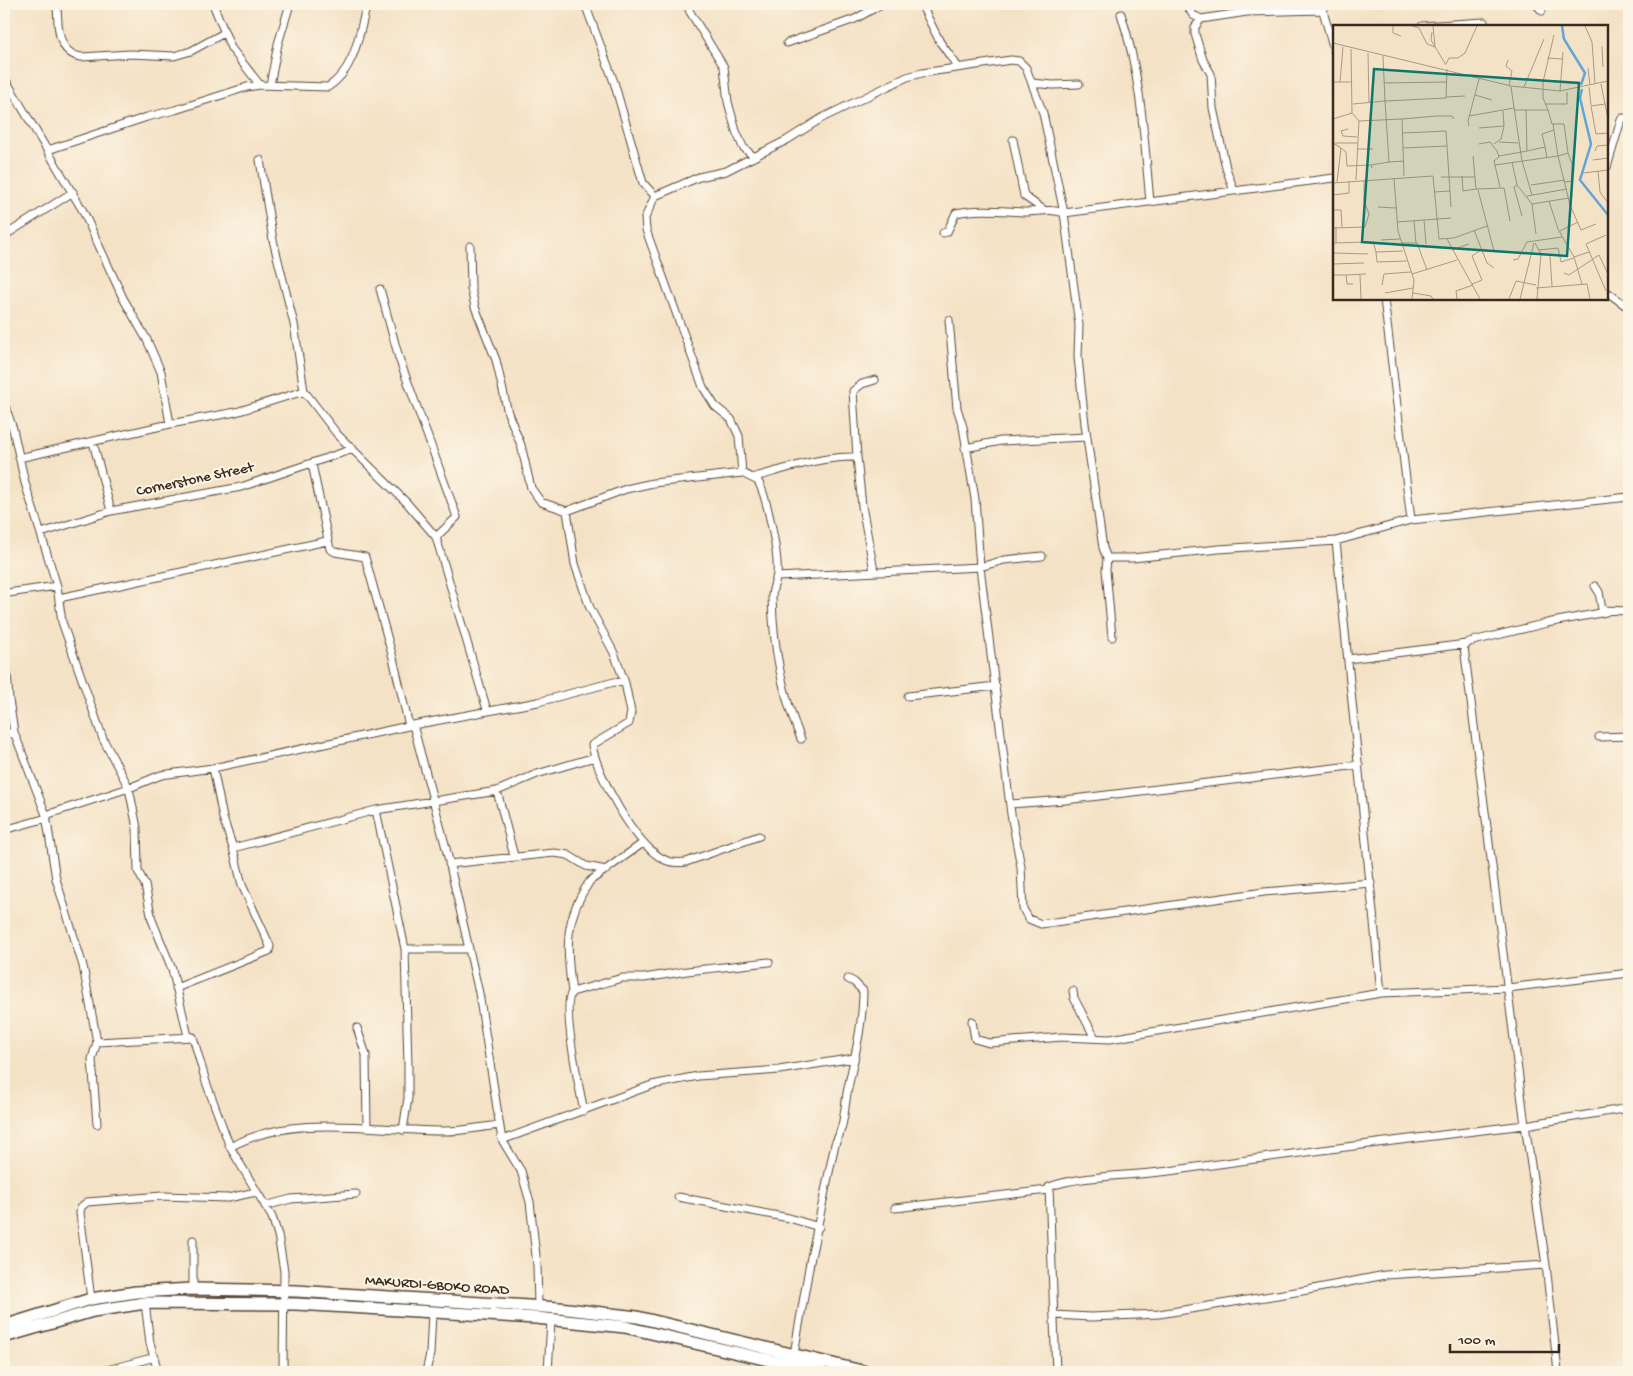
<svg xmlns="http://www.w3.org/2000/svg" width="1633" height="1376" viewBox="0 0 1633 1376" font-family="'Gochi Hand',sans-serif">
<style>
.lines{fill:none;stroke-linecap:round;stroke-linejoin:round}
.minor-casing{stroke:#574637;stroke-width:9}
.primary-casing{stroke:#574637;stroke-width:14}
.minor{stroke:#fff;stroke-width:7}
.primary{stroke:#fff;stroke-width:11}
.labels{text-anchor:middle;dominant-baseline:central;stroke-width:4;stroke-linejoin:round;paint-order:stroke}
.street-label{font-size:15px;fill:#3b2a1e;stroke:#fcf5e5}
.inset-river{fill:none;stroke:#63a5d7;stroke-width:2.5}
.inset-road{fill:none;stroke:#aa9883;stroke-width:1}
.view{fill:#0f766e;fill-opacity:0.15;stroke:#0f766e;stroke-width:2.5}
.inset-edge{fill:none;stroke:#3b2a1e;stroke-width:2.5}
</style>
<rect width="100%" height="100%" fill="#fcf5e5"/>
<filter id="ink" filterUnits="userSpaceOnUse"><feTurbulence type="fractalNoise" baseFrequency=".02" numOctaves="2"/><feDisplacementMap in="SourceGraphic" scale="10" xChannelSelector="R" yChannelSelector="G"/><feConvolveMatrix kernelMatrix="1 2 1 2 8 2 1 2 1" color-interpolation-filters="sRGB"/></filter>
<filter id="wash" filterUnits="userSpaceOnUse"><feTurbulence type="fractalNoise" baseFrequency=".0096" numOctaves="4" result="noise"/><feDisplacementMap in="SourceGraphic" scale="20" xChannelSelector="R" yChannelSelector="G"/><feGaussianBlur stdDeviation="1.12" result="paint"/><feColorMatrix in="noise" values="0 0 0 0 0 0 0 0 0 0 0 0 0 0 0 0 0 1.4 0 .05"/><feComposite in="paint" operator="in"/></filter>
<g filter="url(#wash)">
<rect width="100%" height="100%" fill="#f4e2c6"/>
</g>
<g filter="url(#ink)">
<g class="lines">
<!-- minor casing -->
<g class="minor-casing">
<path id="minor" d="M57,4C58,23 56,53 81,57L130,54L174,56L191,51L224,33
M213,4L231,48L260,85
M585,4L614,82L643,183L655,196
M687,4L690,12L724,67L728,102L736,131L743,147L754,157
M921,4L940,42L958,67
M1186,4L1193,15L1201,19L1247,12L1323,10
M1321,4L1334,50
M1536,4L1542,11
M1121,14C1141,75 1144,137 1150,202
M1201,19L1195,27V34L1203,60L1211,74L1213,108L1226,168L1234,191
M1422,26L1484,22
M787,43L855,19L882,4
M4,77L83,211L123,298L147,340L161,372L170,424
M1032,83L1053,85L1079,84
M270,85L278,44L290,4
M1013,140L1024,196L1044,210
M48,150L147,117L175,110L247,87L260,85L328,87C356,69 359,33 367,4
M260,160L273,240L294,324L304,391
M1607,167L1621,120L1623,118L1629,119
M943,233L947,232L956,213C979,208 1002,211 1025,212C1039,212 1050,208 1064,213L1334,178
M4,236L73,192
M470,246L471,288L475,307L496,360L508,413L521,445L531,488L541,502L567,511L626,489L653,483L742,473L758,481C767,497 779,555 777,574C776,582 772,588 772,597C773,645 782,694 801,739
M380,289L399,358L457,517L436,537
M1607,292L1629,308
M1384,299L1411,520
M949,320L957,408L963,427L975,499L980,567L1011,814L1021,867L1023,909L1029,919L1041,924L1264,892L1371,883
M4,403L13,429L25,483L57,586L62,622L103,739L129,788L161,775L213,768L413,725L538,702L614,682L625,683
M93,442L111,511
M965,448L1001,441L1087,437
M857,457L853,391L862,384L875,380
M19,458L170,424L236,412L304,391L337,434L407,503L436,537L487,710
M312,464L330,549L335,552L365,557L393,658L409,726
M742,473L739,436L731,419L715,406L703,387L646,230L645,218L655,196L699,177L726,171L787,140L822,118L907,77L922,73L1011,60L1019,61L1026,68L1043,113L1064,213L1079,325L1078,357L1085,424L1103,548L1107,558H1132L1219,549L1336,541L1411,520L1629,497
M755,477C789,468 822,456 857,457L862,506L874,571
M567,511L575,564L590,608L614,653L625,683L631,712L629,723L592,745C597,776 635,844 663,859C670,863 678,863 686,862L759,836
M41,533L111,511L241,487L353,449
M1336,541L1381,993L1508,988L1629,973
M1107,558L1106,570L1112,637
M777,577L980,567L1004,560L1042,556
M1595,586L1599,592L1602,610L1629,611
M4,596L8,593L57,586
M59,598L327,541
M1606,612L1547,623L1469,642L1464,647L1525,1125L1629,1108
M4,633L9,700L14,732L46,815L129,788L137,828L138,871L145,885L152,920L172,969L188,1036
M1348,659L1466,644
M908,696L996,686
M413,725L446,848L479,993L502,1140L521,1171L530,1202L537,1265L538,1307
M4,734L14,732
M1599,737L1629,736
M213,768L223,818L233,848L376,810
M497,791L514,856
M1010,804L1065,800L1359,765
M46,815L56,879L83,966L97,1042L193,1037L206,1082L230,1147
M4,830L47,818
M449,864L554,853L568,855L586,866L606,870
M405,949H469
M176,988L269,951L270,946L242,885L233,848
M1073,991L1074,998L1095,1038
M572,992C566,949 564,918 590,881L643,843
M972,1021L975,1039L989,1043L1062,1037L1110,1039L1381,993
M357,1028L366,1055L367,1128
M584,1111C580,1092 561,1004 572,992L622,978H644L687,971L769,962
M97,1124L92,1059L97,1042
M403,1130L408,1098V1066L405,949L376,810L497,791L537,774L595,757
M502,1140L652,1085L698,1076L779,1070L854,1058
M678,1197L789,1218L819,1227
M265,1206L291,1199L356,1194
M895,1208L1048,1190
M193,1240V1289
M91,1299L80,1213L81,1207L87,1202L162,1196L228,1198L256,1192
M145,1303L150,1343L158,1372
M1054,1315L1091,1317L1159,1314L1308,1290L1385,1275L1546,1265
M794,1354L810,1262L835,1144C845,1126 844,1108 848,1088C855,1055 863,1024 863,991L854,982L848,979
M100,1372L155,1357
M283,1372L284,1271L278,1235L272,1217L230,1147C294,1112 375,1131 445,1131C463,1131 481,1127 499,1125
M426,1372L430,1354L432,1313
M548,1372L551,1321
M1056,1372L1049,1187C1079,1175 1134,1176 1169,1171C1287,1154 1406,1139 1525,1125L1546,1265L1558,1372"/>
</g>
<!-- primary casing -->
<g class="primary-casing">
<path id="primary" d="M4,1326L91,1299L136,1292L193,1289L296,1291L559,1308L637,1317L866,1372
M4,1337L93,1311L145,1303L296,1304L536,1318L625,1327L821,1372"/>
</g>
<!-- minor -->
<use href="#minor" class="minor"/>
<!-- primary -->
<use href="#primary" class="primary"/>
</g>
</g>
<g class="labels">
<!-- street labels -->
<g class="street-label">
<text transform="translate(195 480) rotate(-12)">Cornerstone Street</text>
<text transform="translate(437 1286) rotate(4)">MAKURDI-GBOKO ROAD</text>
</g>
</g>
<!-- overview -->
<g transform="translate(1333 25)">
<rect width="275" height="275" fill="#f4e2c6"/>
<path class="inset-river" d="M229,1L231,14L252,48L248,60M249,64L247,73L258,119L247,155L275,190"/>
<path class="inset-road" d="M60,1V8L68,11M79,1L86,3L94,19L102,22M100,1L102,21M252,1L259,17L262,59M99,7L98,15L113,40M0,18L178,61L227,66L275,56M269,21L270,42M18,24L19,88L26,96M35,28L36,78M50,31L52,76L113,73L114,44M214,33L229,34M175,35L173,41L179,46L176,60M113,39L116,33H125L132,28L144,1M255,43L257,60M0,57H19M7,57L10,22M51,58L113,57M268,59L275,94M178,62L189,136M191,62L211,14M256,62L258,80M227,66L230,27M142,70L159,75M113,72L132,71M20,79L52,76L56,137L38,140M212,79H234V67M272,79L258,81L263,109L275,108M181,85H215L210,73V57L221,10M215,85L219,99H231L235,128M136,91L181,83M0,94L19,88M69,94L104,91H119L121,94M26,96L69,94L71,151M220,99L225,131L235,128L239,139V156L232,157M136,101L135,96L146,54M146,103L171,101L170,86M15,104L8,106L10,111L24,112M70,108L113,106L118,182M166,117L185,118M0,118L8,123L4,157M2,118H24M146,119L157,117L164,126L166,132L161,136L167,162M161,119L168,114L171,101M212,122L209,109L221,105M8,123L13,127L14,141L38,140L39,143M70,123L114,121M24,124H40M194,126L212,122L214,133M262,126L264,121L275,120M140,131L143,164L171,163L177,196M166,131L194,126L193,85M260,135L275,133M189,136L199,170M56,137L71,136M179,137L184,160L199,179L236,173M162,140L225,131L237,180L248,205L263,199M265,146L267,167L275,178M250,148L275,145M129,151L130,166L143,164M108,152H142M61,153L65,206L81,255L79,274M23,155L26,96M0,158L100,151L106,214L121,213L154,201M184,160L181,162L189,191M198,160L232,155M145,165L161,226M101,167L117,166M0,170L16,168V156M194,171L234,164M216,176L225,204L241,232L249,259M199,179L203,209M45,182L63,183M0,185H8L9,202M91,195L93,219M81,196L83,218M64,197L118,193M0,203L32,202L36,189L31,176V155M141,205L154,238L161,243M227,206L245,197M273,210L253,219L273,266M114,214L147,274M48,215L67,214M40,216L43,227L70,226M0,218L33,217M3,218V202M68,218H84L94,245M202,218L208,229L204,274M119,225L136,219M206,225L225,223L228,237L241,233M43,227L44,237L74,236M0,228L35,229M217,231L219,261M241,232L256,227M180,235L185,234L194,217L229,212M0,239L31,238M231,248L236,250L266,230L275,249M79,249L124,235M0,250H13L14,259H20M13,250L33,249M27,250L28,274M139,259L149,255L139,231L148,225M49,260L51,249L78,247M203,263L254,259L257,274M52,268L80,263M80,268L98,271L100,274M124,274L123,266L140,260M176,274L183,256L203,260M187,274L201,218"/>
<path class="view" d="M41,44L246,58L234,231L29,217Z"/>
<rect width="275" height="275" class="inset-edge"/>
</g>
<!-- margin -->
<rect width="1633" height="1376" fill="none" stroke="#fcf5e5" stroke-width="20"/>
<!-- scale -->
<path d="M1450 1344v8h109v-8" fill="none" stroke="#3b2a1e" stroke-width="2.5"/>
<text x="1458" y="1344" font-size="15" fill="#3b2a1e" stroke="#fcf5e5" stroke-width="4" paint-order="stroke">100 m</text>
</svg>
